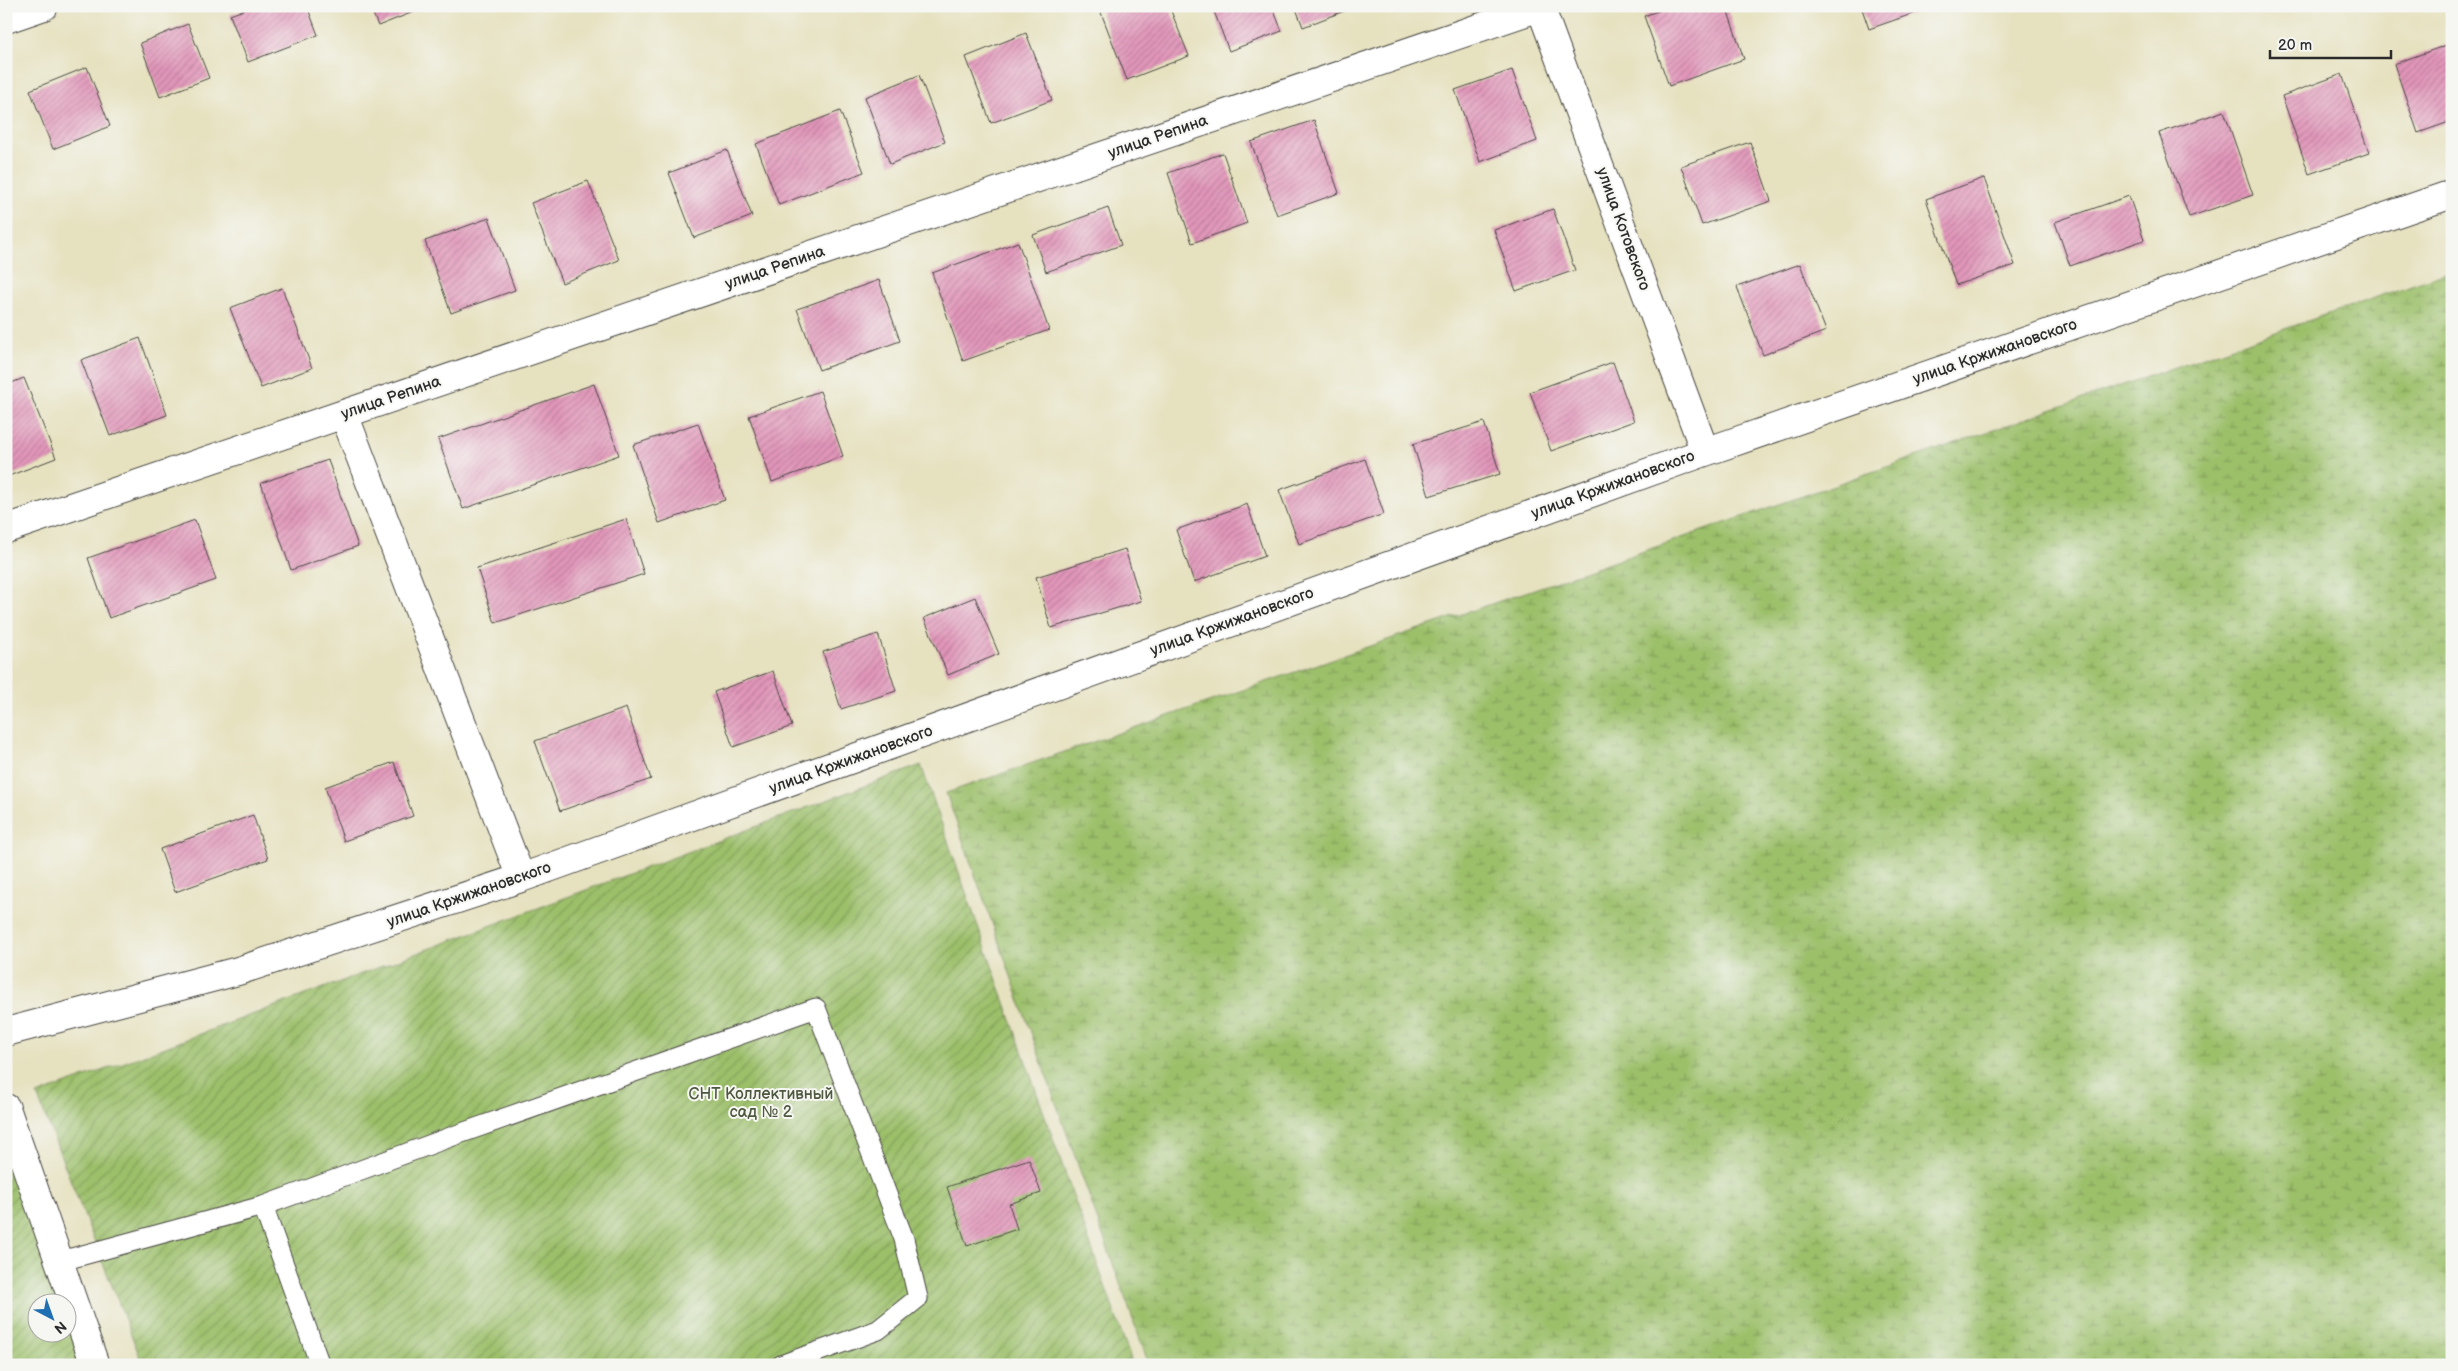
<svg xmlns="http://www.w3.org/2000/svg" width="2458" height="1371" viewBox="0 0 2458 1371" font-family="'Balsamiq Sans',sans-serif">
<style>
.wetland{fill:url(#wetland-marsh);stroke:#64764a}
.garden{fill:url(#garden-furrows);stroke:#64764a;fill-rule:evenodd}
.building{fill:url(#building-hatch)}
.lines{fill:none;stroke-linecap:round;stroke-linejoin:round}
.service-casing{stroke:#474641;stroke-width:21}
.minor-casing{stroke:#474641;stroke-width:30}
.service{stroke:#fff;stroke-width:19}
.minor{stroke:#fff;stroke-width:28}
.labels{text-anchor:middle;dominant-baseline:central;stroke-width:4;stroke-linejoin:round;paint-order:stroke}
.street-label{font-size:16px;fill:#2b2b2b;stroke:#f6f6f2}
.park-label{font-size:16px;fill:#4d583e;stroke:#f6f6f2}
</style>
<defs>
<pattern id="wetland-marsh" width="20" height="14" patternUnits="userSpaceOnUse" patternTransform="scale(1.25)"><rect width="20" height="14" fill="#9cc06a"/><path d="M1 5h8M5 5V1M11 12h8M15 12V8" fill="none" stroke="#7f9c57"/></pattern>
<pattern id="garden-furrows" width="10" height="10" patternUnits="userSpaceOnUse" patternTransform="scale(1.25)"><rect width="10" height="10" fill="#9cc06a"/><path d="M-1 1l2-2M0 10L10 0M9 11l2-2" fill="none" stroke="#7f9c57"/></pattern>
<pattern id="building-hatch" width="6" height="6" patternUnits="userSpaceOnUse" patternTransform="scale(1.25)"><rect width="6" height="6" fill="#e296ba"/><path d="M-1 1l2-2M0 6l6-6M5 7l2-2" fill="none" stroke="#b77b97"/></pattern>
</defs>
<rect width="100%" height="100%" fill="#f6f6f2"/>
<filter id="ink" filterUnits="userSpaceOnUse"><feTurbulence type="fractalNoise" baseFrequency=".02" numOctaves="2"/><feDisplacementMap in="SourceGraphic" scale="10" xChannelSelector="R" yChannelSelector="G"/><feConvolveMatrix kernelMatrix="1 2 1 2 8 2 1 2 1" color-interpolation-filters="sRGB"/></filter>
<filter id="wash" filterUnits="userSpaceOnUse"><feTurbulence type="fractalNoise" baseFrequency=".0096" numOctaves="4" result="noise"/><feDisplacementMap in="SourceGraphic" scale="20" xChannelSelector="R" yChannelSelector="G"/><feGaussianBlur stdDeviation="1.12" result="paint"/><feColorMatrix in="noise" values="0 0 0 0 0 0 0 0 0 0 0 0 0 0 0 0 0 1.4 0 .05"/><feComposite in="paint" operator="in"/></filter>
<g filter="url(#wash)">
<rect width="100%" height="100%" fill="#e6e1bf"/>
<!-- wetland -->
<path class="wetland" d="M2452,271V1365H1149L946,793Z"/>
<!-- garden -->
<path class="garden" d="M921,765L1133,1365H143L37,1095Z
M6,1110L97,1365H6ZM38,1304H68V1334H38Z"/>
<g id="blocks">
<!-- building -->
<path class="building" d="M254,6H307L318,35L248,62L230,15Z
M370,6H420L421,9L378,26Z
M1111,6H1169L1189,56L1127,80L1100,10Z
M1212,6H1272L1282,31L1229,51Z
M1295,6H1357L1303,27Z
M1671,6H1726L1744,59L1669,86L1644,16Z
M1861,6H1932V7L1869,29Z
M188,24L209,78L160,97L140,43Z
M1026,33L1052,100L991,123L966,57Z
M2452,43V121L2418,133L2394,64Z
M87,67L110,126L53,149L30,90Z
M1512,70L1537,141L1480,162L1455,90Z
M2342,74L2369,153L2309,174L2282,96Z
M919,75L945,142L890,164L865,97Z
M840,111L864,172L779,205L756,144Z
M2224,111L2253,195L2189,217L2159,133Z
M1314,120L1339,193L1277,215L1251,142Z
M1750,142L1771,201L1702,225L1681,166Z
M727,150L752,216L694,238L669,173Z
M1223,153L1247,223L1192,243L1168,173Z
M1984,178L2015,265L1956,285L1926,199Z
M588,181L619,260L562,283L531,203Z
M2129,196L2144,240L2070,266L2055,222Z
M1108,208L1121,245L1046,272L1033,235Z
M1553,209L1575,270L1516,291L1494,230Z
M489,218L515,290L451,313L425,241Z
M1018,242L1049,330L963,361L932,273Z
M1800,264L1826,331L1763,355L1737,287Z
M879,280L900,341L819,370L797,309Z
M282,288L312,368L261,388L230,308Z
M140,338L167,415L110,436L81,360Z
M1613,362L1634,421L1551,451L1530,392Z
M24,378L56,458L6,477V385Z
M594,384L619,455L463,509L438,439Z
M820,391L843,456L772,482L749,416Z
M1484,422L1500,474L1429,496L1413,444Z
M698,423L725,500L659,523L633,445Z
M1365,459L1384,514L1299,544L1279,490Z
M328,460L358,546L291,570L261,483Z
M1247,504L1265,556L1194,582L1176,530Z
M626,519L644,574L495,623L477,568Z
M195,520L216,580L109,618L88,558Z
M1125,549L1141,601L1051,628L1036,577Z
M975,597L999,654L948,675L924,618Z
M878,634L896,691L841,709L823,652Z
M773,671L792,726L733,747L714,692Z
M626,708L651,779L560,811L535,741Z
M394,762L413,816L344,841L325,787Z
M253,815L268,859L175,892L160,849Z
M1029,1159L1041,1193L1009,1204L1017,1229L967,1246L947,1187Z"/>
</g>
</g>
<g filter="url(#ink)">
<use href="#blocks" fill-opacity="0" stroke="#474641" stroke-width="1"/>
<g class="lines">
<!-- service casing -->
<g class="service-casing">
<path id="service" d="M263,1206L320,1365
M61,1261L263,1206L456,1135L816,1008L904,1239L918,1298L878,1330L781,1365"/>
</g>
<!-- minor casing -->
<g class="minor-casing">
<path id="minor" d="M1540,6L1705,452
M6,19L44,6
M344,414L521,878
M6,529L1543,6
M6,1032L238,971L521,878L1705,452L2452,194
M6,1108L95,1365"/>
</g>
<!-- service -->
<use href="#service" class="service"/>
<!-- minor -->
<use href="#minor" class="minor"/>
</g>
</g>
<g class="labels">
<!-- street labels -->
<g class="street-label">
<text transform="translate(1158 137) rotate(-19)">улица Репина</text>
<text transform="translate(1623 229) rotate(70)">улица Котовского</text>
<text transform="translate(775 268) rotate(-19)">улица Репина</text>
<text transform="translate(1995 352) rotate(-19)">улица Кржижановского</text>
<text transform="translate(391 398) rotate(-19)">улица Репина</text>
<text transform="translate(1613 485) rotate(-20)">улица Кржижановского</text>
<text transform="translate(1232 622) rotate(-20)">улица Кржижановского</text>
<text transform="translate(851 760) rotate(-20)">улица Кржижановского</text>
<text transform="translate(469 895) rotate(-19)">улица Кржижановского</text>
</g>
<!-- park labels -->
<g class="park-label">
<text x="761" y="1094">СНТ Коллективный<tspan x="761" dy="18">сад № 2</tspan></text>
</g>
</g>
<!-- margin -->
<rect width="2458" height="1371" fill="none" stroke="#f6f6f2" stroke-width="25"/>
<!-- north arrow -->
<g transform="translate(52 1318) rotate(139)"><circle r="24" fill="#f6f6f2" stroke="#a5a5a2"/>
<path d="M0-4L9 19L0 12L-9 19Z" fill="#1f6fb2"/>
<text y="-8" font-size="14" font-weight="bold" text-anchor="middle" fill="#2b2b2b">N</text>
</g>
<!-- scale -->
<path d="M2270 50v8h121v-8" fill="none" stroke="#2b2b2b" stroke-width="2.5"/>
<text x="2278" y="50" font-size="15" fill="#2b2b2b" stroke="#f6f6f2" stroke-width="4" paint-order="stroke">20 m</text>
</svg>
